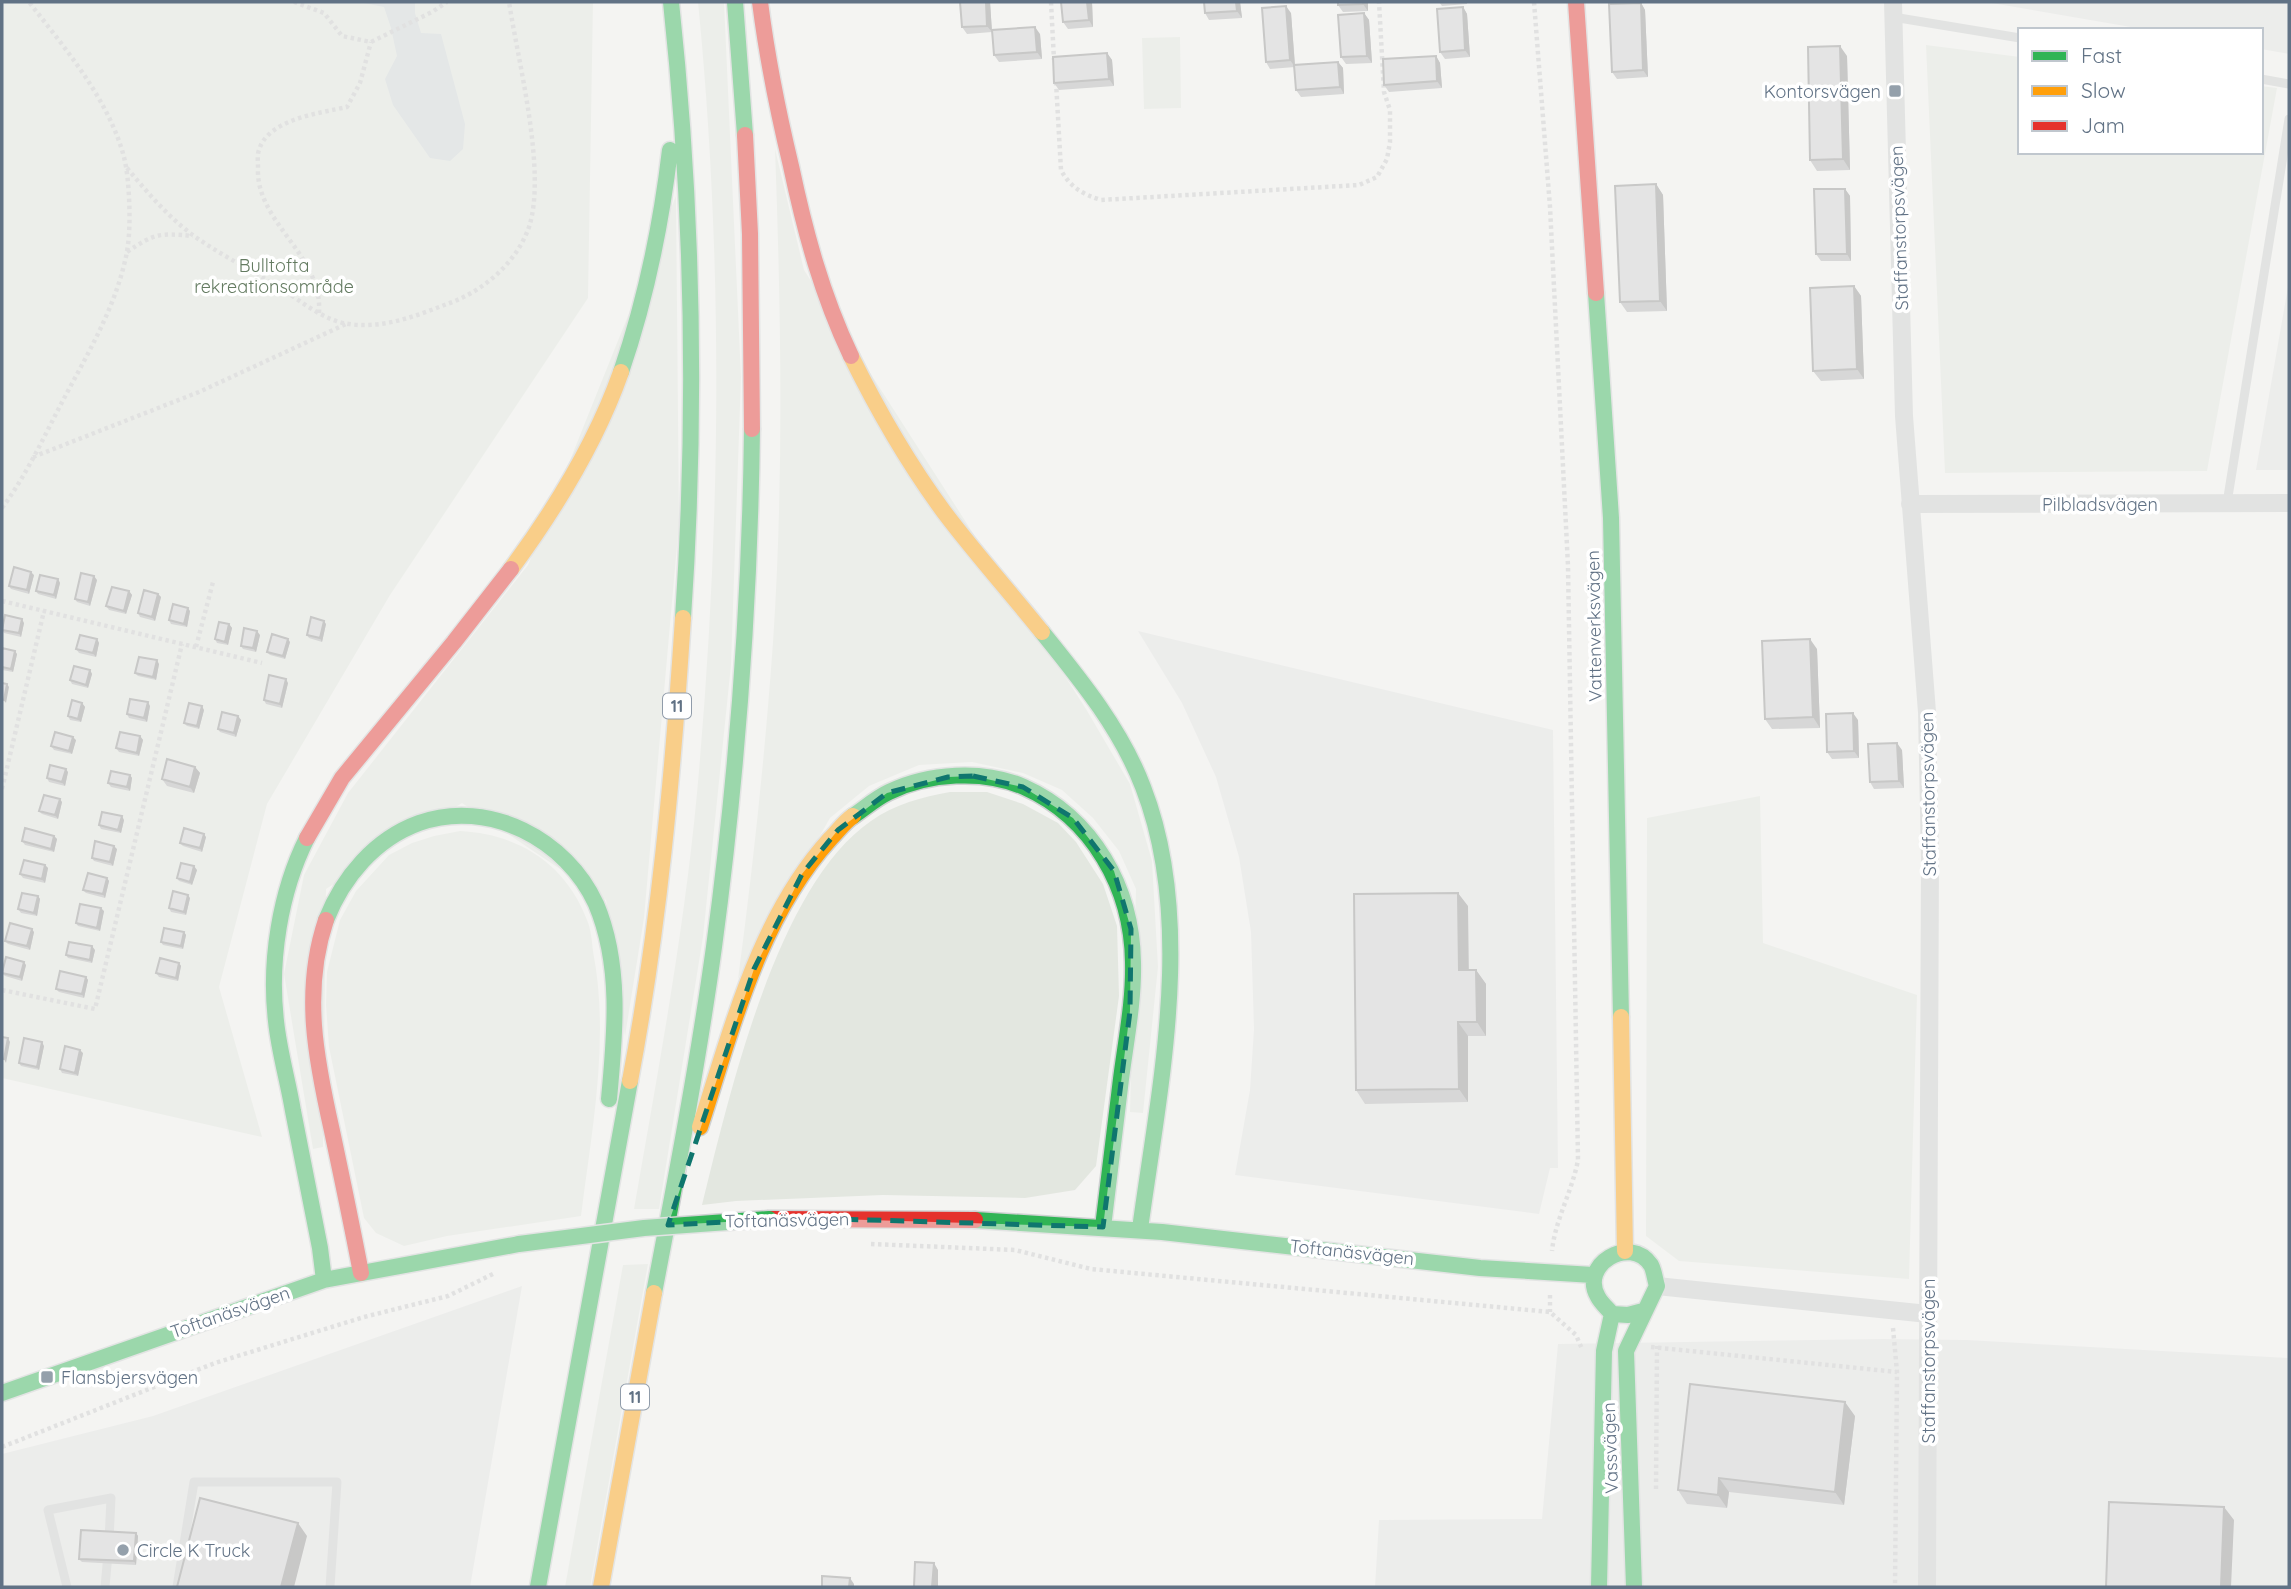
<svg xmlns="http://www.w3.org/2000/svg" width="2291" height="1589" viewBox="0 0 2291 1589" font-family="Quicksand,sans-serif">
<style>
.built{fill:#e3e4e3}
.green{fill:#e3e7e0}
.water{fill:#d0d7da}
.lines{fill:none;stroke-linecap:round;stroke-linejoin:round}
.fast-casing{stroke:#cfd1d2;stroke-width:19}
.slow-casing{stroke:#cfd1d2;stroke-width:19}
.jam-casing{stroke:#cfd1d2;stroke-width:19}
.path{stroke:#cacbcc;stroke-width:4.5;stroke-dasharray:3.5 3.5;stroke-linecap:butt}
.lane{stroke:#cdcfcf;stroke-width:9}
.street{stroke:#cdcfcf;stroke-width:18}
.fast{stroke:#30b455;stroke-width:16}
.slow{stroke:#ff9f0a;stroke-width:16}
.jam{stroke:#e5322d;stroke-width:16}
.fast-bridge-casing{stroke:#cfd1d2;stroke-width:19;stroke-linecap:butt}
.fast-bridge{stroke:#30b455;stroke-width:16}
.wall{fill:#b3b4b5}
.shaded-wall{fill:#929293}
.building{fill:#d0d1d2;stroke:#929293;stroke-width:2}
.marked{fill:none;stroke:#0f766e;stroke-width:5;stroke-dasharray:14 9;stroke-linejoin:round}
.poi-dot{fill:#94a0ab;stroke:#fff;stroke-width:2.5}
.labels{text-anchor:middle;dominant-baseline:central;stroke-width:7;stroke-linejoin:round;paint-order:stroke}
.shield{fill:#fff;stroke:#909caa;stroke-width:2}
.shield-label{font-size:16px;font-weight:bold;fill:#617285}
.poi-label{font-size:18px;fill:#617285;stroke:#fff;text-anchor:start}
.street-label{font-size:18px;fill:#617285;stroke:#fff}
.park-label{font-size:18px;fill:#647b61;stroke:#fff}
</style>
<rect width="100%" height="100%" fill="#f4f4f2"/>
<!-- built -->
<path class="built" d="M1986,2H2289V54L2261,49V30H2148Z
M2289,281V470H2256Z
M1138,631L1553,730L1558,1168H1550L1539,1214L1235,1175L1250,1090L1254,1029L1251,932L1239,857L1216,777L1182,703Z
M522,1286L470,1587H2V1454L153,1416Z
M1883,1339L1967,1340L2289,1358V1587H1375L1379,1520L1542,1519L1558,1344Z"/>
<!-- green -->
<path class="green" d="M2,2H593L588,298L390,595L267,804L219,987L262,1137L2,1078Z
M698,2H724L741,377L731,665L703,937L659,1209H634C658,1071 684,933 697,793C721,530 724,265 698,2Z
M1180,37L1181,108L1144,109L1142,38Z
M1926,45L2020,57V152H2261V86L2277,88L2207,471L1945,473Z
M775,149L804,270L1086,709L1130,784L1152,861L1158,967L1143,1113L1130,1112L1136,889L1119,851L1093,818L1062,790L1023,773L972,762L919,765L869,786L830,818L738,979C753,867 765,755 773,642C784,478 781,313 775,149Z
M676,196L679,523L644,918L625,1036L606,900L462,803L326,889L323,1147L313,1149L284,974L304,875L348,793L528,565Z
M950,792H987L1023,804L1058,823L1076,842L1103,884L1117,926L1119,996L1096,1166L1075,1190L1025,1198L883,1195L736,1201L702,1205C729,1097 776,886 871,821C895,804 922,797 950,792Z
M1760,796L1763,943L1917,995L1909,1279L1679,1261L1646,1236L1647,818Z
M460,831C519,834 566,864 587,920C591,929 592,941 593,951C610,1038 592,1129 581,1216L447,1236L404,1246L376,1233L364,1218L329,1047L326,1005L327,972L340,920L356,891L389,855L412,843L434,836Z
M648,1264L590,1587H565L623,1265Z"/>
<!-- water -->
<path class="water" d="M359,2H415V13L421,33L441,34L465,124L463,149L450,161L430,158L393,105L385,79L397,56L391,28L384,7Z"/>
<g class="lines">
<!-- fast casing -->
<g class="fast-casing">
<path id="fast" d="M671,2C693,207 697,412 683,618
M735,2L745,135
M1596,293L1611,518L1621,1017
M621,372C646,299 661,226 670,150
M1042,632C1080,679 1121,729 1143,787C1196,923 1159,1089 1140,1229
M853,816C865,808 876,798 889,792C928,773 983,769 1024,787C1093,818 1132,888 1133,962C1134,1001 1126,1040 1121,1079C1115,1128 1109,1178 1103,1227
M307,838C280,892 269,961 276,1021C279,1051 288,1081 293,1111C302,1157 311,1202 320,1248L324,1280
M326,920C343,877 375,839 419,823C489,798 567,840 596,904C622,965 615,1035 609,1099
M975,1220L1162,1232L1480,1268L1593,1275
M654,1293C676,1178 698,1063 714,947C737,776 750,602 752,429
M2,1393L324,1280L519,1244
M538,1587L630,1081
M1599,1587L1604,1351L1612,1314
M1634,1587L1626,1351L1657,1286C1655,1280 1654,1270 1651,1265C1630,1234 1579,1265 1598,1297C1601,1303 1608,1309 1612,1314L1628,1315L1643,1311"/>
</g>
<!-- slow casing -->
<g class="slow-casing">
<path id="slow" d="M851,356C878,411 908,463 944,512C975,553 1009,591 1042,632
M511,569C556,508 596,443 621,372
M1621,1017L1625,1251
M630,1081C659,928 673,774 683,618
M700,1127C732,1029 759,917 830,839C838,831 844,822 853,816
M601,1587L654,1293"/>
</g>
<!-- jam casing -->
<g class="jam-casing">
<path id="jam" d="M760,2C767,57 778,112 791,166C805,232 822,295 851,356
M1576,2L1596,293
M745,135L750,234L752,429
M307,838L342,778L454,642L511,569
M326,920C302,991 316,1060 332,1131C342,1178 352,1226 361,1273
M769,1219L975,1220"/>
</g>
<!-- path -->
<path class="path" d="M294,2L324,13L342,36L371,42L432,12L447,2
M1051,2L1054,60
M1534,2L1550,207L1568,566L1578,1160C1572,1192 1555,1220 1552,1251
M1056,82L1061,170C1070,187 1082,194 1101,200L1359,185L1377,177L1387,159L1390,142V110L1384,92L1379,2
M127,168C147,192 168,217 194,236C221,255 251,270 280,288C301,301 324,321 349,324C383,329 416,316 447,304C482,292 516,264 529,227C547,172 518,61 509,2
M127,252C155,233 159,233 193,236
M319,313C323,254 255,223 258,167C258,162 257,155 259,150C268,119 320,113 347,107L360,83L371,42
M33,457L199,392L346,324
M2,508C25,477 42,441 60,406C84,360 113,313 125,261C130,241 130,218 129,197C128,181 127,166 122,150C105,95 64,47 29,2
M2,601L262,663
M196,647L213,582
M2,789L44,611
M2,990L95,1009L182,644
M871,1244L1015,1250L1091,1269L1550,1312L1576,1335L1582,1349
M1550,1295V1312
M1893,1328L1897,1372L1895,1587
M1651,1347L1897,1372
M2,1447L215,1363L364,1317L448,1296L495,1273
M1656,1489L1657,1346"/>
<!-- lane -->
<path class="lane" d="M1893,17L2020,38
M2261,79L2289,84
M2227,503L2289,119
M67,1587L48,1510L111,1498L109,1540
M105,1587L108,1554
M177,1587L194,1482H337L330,1587"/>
<!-- street -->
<path class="street" d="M1893,2L1904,416L1927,712L1930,860L1927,1587
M1910,504L2289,503
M1657,1286L1928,1314"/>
<!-- fast -->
<use href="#fast" class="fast"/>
<!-- slow -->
<use href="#slow" class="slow"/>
<!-- jam -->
<use href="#jam" class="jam"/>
<!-- fast-bridge casing -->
<g class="fast-bridge-casing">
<path id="fast-bridge" d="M519,1244L644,1228L769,1219"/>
</g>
<!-- fast-bridge -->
<use href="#fast-bridge" class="fast-bridge"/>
</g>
<!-- wall -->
<path class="wall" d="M990,2L992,32L967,34L962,27Z
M1061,2H1092L1093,27L1068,29L1063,22Z
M1204,2H1240L1242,18L1209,20L1205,13Z
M1368,2V11L1343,12L1338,5Z
M1439,2H1467V4L1442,6Z
M1641,3L1645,10L1648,77L1617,79L1612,72Z
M1463,7L1467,14L1470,57L1445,59L1440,52Z
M1291,13L1295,65L1338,62L1343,68L1344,94L1301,97L1296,90L1295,67L1270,69L1266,62Z
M1364,13L1369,20L1372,63L1346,64L1341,57Z
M1040,34L1042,59L999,62L994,55Z
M1107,53L1112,60L1114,86L1059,90L1054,83Z
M1436,56L1440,63L1442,88L1389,92L1384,85Z
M1847,56L1850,170L1817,171L1810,160Z
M1656,184L1663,195L1667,311L1627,312L1620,302Z
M1845,189L1850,196L1851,261H1821L1816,254Z
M1854,286L1861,296L1864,379L1821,381L1813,371Z
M34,575L29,594L11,589L9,586Z
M58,579L60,583L56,599L38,594L36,591Z
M97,580L90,606L77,602L75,599Z
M129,591L132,595L126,614L109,610L106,606Z
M158,594L161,597L155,621L140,617L138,613Z
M190,611L187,627L171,624L169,620Z
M24,623L21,637L4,633L2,630Z
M229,624L232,628L228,645L217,643L215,639Z
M326,624L322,642L309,638L307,635Z
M260,635L256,652L243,649L241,646Z
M97,639L99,643L96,657L79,653L76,649Z
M290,642L285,659L270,655L267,652Z
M2,648L17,654L13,672L2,670Z
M1817,649L1820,728L1772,729L1765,719Z
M159,664L156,680L138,676L135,673Z
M90,670L92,674L88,688L72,684L70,680Z
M288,683L282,708L266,704L264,700Z
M82,703L85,707L81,722L70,720L68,716Z
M150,706L147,722L129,718L127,714Z
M204,710L199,729L187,726L184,723Z
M238,716L241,720L236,737L220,732L218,729Z
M1858,720L1859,758L1832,759L1827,752Z
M140,736L143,740L139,756L119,752L116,748Z
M76,740L72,754L54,750L51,746Z
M1902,750L1904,788L1874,789L1870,782Z
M195,767L200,773L194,793L167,786L162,779Z
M68,772L65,786L49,782L47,778Z
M130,775L132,778L130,791L111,787L108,783Z
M62,802L58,819L42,814L39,811Z
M124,820L121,833L101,829L99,825Z
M54,836L57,839L54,852L25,845L22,841Z
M206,837L202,852L183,846L180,843Z
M117,849L113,866L94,861L92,858Z
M45,865L48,868L45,883L23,878L20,874Z
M197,870L192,885L179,881L177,878Z
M107,878L109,881L105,898L86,893L83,890Z
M38,896L40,899L37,916L21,913L18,909Z
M190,898L186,915L171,912L169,908Z
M1468,906V970H1476L1486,984V1036H1468V1102L1365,1104L1356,1090Z
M104,911L100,931L78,926L76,923Z
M34,932L30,950L8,944L5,941Z
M184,932L186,935L183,949L163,945L161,942Z
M95,950L92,963L68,958L66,955Z
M179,963L181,966L178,981L159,977L156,973Z
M26,965L22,981L5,976L2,973Z
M86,977L88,980L84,998L59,992L56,989Z
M44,1046L39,1070L21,1066L19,1063Z
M83,1053L78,1076L62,1073L60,1069Z
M1855,1416L1844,1505L1729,1492L1727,1508L1687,1504L1678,1490Z
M136,1533L138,1536L136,1565L82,1562L79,1559Z"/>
<!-- shaded-wall -->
<path class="shaded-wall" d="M986,2H990L992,32L987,26Z
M1087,2H1092L1093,27L1089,20Z
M1236,2H1240L1242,18L1237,11Z
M1363,2H1368V11L1363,4Z
M1641,3L1645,10L1648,77L1643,70Z
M1286,6L1291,13L1295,67L1290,60Z
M1463,7L1467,14L1470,57L1465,50Z
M1364,13L1369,20L1372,63L1367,56Z
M1035,27L1040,34L1042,59L1037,52Z
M1840,46L1847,56L1850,170L1843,159Z
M1107,53L1112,60L1114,86L1109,79Z
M1436,56L1440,63L1442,88L1437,81Z
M1338,62L1343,68L1344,94L1340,87Z
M1656,184L1663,195L1667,311L1660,301Z
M1845,189L1850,196L1851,261L1847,254Z
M1854,286L1861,296L1864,379L1857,369Z
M31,572L34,575L29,594L27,590Z
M94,576L97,580L90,606L88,602Z
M58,579L60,583L56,599L54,595Z
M129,591L132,595L126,614L124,611Z
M158,594L161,597L155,621L152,617Z
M188,608L190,611L187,627L184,624Z
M22,619L24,623L21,637L19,633Z
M324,621L326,624L322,642L320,638Z
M229,624L232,628L228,645L225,642Z
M257,631L260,635L256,652L253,648Z
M97,639L99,643L96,657L93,653Z
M288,639L290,642L285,659L283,656Z
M1810,639L1817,649L1820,728L1813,717Z
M15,651L17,654L13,672L11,669Z
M157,660L159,664L156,680L153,677Z
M90,670L92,674L88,688L86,685Z
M286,679L288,683L282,708L280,704Z
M7,684L9,687L6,703L4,700Z
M148,702L150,706L147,722L144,718Z
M82,703L85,707L81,722L78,719Z
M202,706L204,710L199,729L197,726Z
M1853,713L1858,720L1859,758L1854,751Z
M238,716L241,720L236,737L234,733Z
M140,736L143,740L139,756L137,753Z
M73,737L76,740L72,754L69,751Z
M1897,743L1902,750L1904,788L1899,781Z
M195,767L200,773L194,793L190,787Z
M66,769L68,772L65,786L62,782Z
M130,775L132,778L130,791L127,787Z
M60,799L62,802L58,819L55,815Z
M122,816L124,820L121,833L118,830Z
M204,834L206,837L202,852L200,848Z
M54,836L57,839L54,852L51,849Z
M114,846L117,849L113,866L110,862Z
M45,865L48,868L45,883L42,879Z
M194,866L197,870L192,885L190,882Z
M107,878L109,881L105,898L103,894Z
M1458,893L1468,906L1469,984L1459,970Z
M188,895L190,898L186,915L184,912Z
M38,896L40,899L37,916L34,913Z
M101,908L104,911L100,931L97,928Z
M32,929L34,932L30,950L27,946Z
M184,932L186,935L183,949L181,946Z
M92,946L95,950L92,963L90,960Z
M24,962L26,965L22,981L20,977Z
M179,963L181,966L178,981L176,978Z
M1476,970L1486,984V1036L1477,1022Z
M86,977L88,980L84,998L82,994Z
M1458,1022L1468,1036V1102L1459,1089Z
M8,1038L10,1042L6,1063L4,1059Z
M42,1042L44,1046L39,1070L37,1067Z
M80,1050L83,1053L78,1076L75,1073Z
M1845,1402L1855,1416L1844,1505L1835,1492Z
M1719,1478L1729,1492L1727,1508L1718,1495Z
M2224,1507L2234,1520L2231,1587H2221Z
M298,1523L307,1536L294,1587H281Z
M136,1533L138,1536L136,1565L134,1561Z
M934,1563L938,1570V1587H932Z
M850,1578L854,1584V1587H849Z"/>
<!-- building -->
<path class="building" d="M960,2H986L987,26L962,27Z
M1061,2H1087L1089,20L1063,22Z
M1204,2H1236L1237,11L1205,13Z
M1338,2H1363V4L1338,5Z
M1641,3L1643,70L1612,72L1609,4Z
M1286,6L1290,60L1266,62L1262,8Z
M1463,7L1465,50L1440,52L1437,9Z
M1364,13L1367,56L1341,57L1338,15Z
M1035,27L1037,52L994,55L992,30Z
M1840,46L1843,159L1810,160L1808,47Z
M1107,53L1109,79L1054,83L1053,57Z
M1436,56L1437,81L1384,85L1383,59Z
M1338,62L1340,87L1296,90L1294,65Z
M1656,184L1660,301L1620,302L1615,186Z
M1814,189H1845L1847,254H1816Z
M1854,286L1857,369L1813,371L1810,288Z
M14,567L31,572L27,590L9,586Z
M81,573L94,576L88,602L75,599Z
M40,575L58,579L54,595L36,591Z
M112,587L129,591L124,611L106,606Z
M144,590L158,594L152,617L138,613Z
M173,604L188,608L184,624L169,620Z
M5,615L22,619L19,633L2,630Z
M311,617L324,621L320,638L307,635Z
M219,622L229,624L225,642L215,639Z
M244,628L257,631L253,648L241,646Z
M272,634L288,639L283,656L267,652Z
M80,635L97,639L93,653L76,649Z
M1810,639L1813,717L1765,719L1762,641Z
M2,648L15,651L11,669L2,667Z
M139,657L157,660L153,677L135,673Z
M74,666L90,670L86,685L70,680Z
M269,675L286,679L280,704L264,700Z
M2,683L7,684L4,700L2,699Z
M130,699L148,702L144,718L127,714Z
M72,700L82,703L78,719L68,716Z
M189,703L202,706L197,726L184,723Z
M222,712L238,716L234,733L218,729Z
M1853,713L1854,751L1827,752L1826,714Z
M55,732L73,737L69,751L51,746Z
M120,732L140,736L137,753L116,748Z
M1897,743L1899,781L1870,782L1868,744Z
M167,759L195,767L190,787L162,779Z
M50,765L66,769L62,782L47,778Z
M111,771L130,775L127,787L108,783Z
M44,795L60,799L55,815L39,811Z
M102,812L122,816L118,830L99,825Z
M25,828L54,836L51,849L22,841Z
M184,828L204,834L200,848L180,843Z
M95,841L114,846L110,862L92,858Z
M24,860L45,865L42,879L20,874Z
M181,863L194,866L190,882L177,878Z
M88,873L107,878L103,894L83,890Z
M173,891L188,895L184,912L169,908Z
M22,893L38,896L34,913L18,909Z
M1458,893L1459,970H1476L1477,1022H1458L1459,1089L1356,1090L1354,894Z
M80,904L101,908L97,928L76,923Z
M10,923L32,929L27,946L5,941Z
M164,928L184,932L181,946L161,942Z
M69,942L92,946L90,960L66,955Z
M6,957L24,962L20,977L2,973Z
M160,958L179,963L176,978L156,973Z
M60,971L86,977L82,994L56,989Z
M2,1037L8,1038L4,1059H2Z
M24,1038L42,1042L37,1067L19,1063Z
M65,1046L80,1050L75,1073L60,1069Z
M1690,1384L1845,1402L1835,1492L1719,1478L1718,1495L1678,1490Z
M200,1498L298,1523L281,1587H177Z
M2109,1502L2224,1507L2221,1587H2106Z
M81,1530L136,1533L134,1561L79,1559Z
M915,1562L934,1563L932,1587H914Z
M822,1576L850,1578L849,1587H822Z"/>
<!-- marked area -->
<path d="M0 0H2291V1589H0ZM973,776L1023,787L1073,818L1114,871L1131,929L1130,1011L1103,1227L803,1218L668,1225L754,969L802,874L838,830L887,793L948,777Z" fill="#f4f4f2" fill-opacity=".55" fill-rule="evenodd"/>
<path class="marked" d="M973,776L1023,787L1073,818L1114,871L1131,929L1130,1011L1103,1227L803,1218L668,1225L754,969L802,874L838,830L887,793L948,777Z"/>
<!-- markers -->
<g class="poi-dot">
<rect x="1888" y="84" width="14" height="14" rx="3.5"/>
<rect x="40" y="1370" width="14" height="14" rx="3.5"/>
<circle cx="123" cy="1550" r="7"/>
</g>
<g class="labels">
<!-- shield labels -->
<g class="shield">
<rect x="663" y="693.5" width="28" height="25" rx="5"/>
<rect x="621" y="1384.5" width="28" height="25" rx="5"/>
</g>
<g class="shield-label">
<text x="677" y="706">11</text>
<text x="635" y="1397">11</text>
</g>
<!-- poi labels -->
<g class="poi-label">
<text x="1881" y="91" text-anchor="end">Kontorsvägen</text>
<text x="61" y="1377">Flansbjersvägen</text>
<text x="137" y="1550">Circle K Truck</text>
</g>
<!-- street labels -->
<g class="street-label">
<text transform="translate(1899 228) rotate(-92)">Staffanstorpsvägen</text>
<text x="2100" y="504">Pilbladsvägen</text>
<text transform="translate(1594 626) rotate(-91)">Vattenverksvägen</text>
<text transform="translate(1928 794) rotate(-91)">Staffanstorpsvägen</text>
<text transform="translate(787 1220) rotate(-1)">Toftanäsvägen</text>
<text transform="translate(1352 1252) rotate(6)">Toftanäsvägen</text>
<text transform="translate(230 1312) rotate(-19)">Toftanäsvägen</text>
<text transform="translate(1928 1361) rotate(-90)">Staffanstorpsvägen</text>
<text transform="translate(1610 1448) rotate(-92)">Vassvägen</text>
</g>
<!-- park labels -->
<g class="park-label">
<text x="274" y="265">Bulltofta<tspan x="274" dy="21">rekreationsområde</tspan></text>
</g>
</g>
<!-- border -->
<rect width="2291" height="1589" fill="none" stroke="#617285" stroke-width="7"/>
<!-- legend -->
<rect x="2018" y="28" width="245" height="126" fill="#ffffff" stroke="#c0c7ce" stroke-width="2"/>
<rect x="2032" y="51" width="35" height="10" fill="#30b455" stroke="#c0c7ce" stroke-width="2"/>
<text x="2081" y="63" font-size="21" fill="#617285">Fast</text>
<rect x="2032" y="86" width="35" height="10" fill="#ff9f0a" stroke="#c0c7ce" stroke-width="2"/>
<text x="2081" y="98" font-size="21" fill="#617285">Slow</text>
<rect x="2032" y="121" width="35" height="10" fill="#e5322d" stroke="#c0c7ce" stroke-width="2"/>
<text x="2081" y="133" font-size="21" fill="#617285">Jam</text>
</svg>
